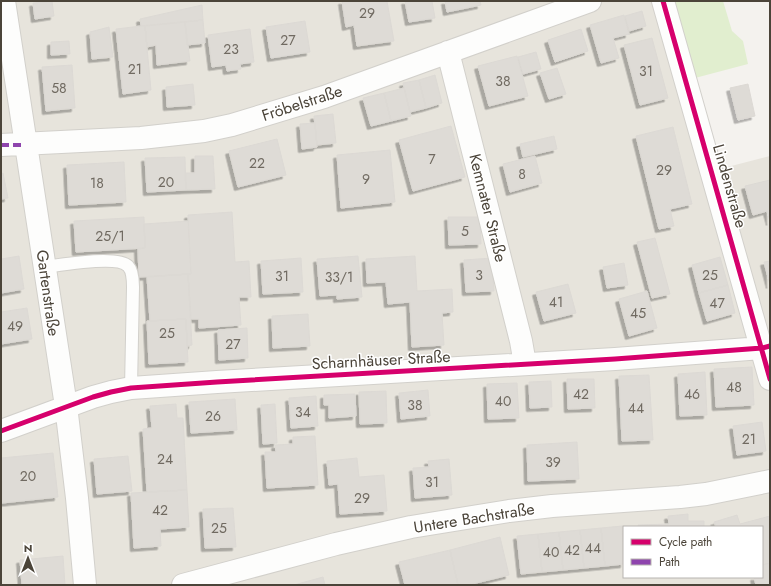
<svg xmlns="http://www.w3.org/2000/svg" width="771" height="586" viewBox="0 0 771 586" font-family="Jost,sans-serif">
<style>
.residential{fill:#e7e4dc;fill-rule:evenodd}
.green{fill:#e1eecf}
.building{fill:#dedbd6;stroke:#dcd9d4;filter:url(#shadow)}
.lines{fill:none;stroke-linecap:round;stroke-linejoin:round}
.lane-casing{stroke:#d2d0cb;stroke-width:14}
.street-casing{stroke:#d2d0cb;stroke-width:24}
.lane{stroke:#fdfdfc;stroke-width:12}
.street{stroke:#fdfdfc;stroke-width:22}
.quiet{stroke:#8e44ad;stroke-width:4;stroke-dasharray:8 4;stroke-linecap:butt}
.cycleway-casing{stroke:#fff;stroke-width:8}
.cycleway{stroke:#d6006c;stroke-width:5}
.labels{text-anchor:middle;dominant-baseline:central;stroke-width:3;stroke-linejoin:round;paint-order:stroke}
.number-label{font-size:14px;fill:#706a61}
.street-label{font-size:16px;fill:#4b4439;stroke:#fff}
</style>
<defs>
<filter id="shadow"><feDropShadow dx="-3.5" dy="3.5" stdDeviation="0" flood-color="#0004"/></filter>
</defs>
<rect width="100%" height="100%" fill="#f4f2ee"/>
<!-- residential -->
<path class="residential" d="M1,1H663L712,171L770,156V585H1ZM624,527H762V577H624Z"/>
<!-- green -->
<path class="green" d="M675,1H723L732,31L743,41L748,64L695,78Z"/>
<!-- building -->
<path class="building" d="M52,1L54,16L35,19L33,3Z
M342,1H387L394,41L357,46L354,25L346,27Z
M405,1H432L435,18L409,22Z
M445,1H480L481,5L447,12Z
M202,5L203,20L141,26L140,19Z
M642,11L646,26L629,31L625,16Z
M624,15L629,34L613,38L619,58L601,63L590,25Z
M203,20L205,43L187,45L185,22Z
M305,21L310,52L271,58L266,27Z
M185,22L190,61L157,65L156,45L147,47L145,26Z
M141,26H145L151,90L123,94L116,29Z
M109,27L113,57L92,59L90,32Z
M250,29L254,62L240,64L241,69L227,71L226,65L212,67L208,35Z
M581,29L588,51L555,62L548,40Z
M652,38L668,98L640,105L624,45Z
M69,41L70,54L51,55V42Z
M536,52L541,69L523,74L518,57Z
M517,56L528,96L489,106L478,66Z
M72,65L75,108L46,111L42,67Z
M557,68L566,94L549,99L540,73Z
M435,75L442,103L426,108L419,80Z
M419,80L426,108L410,112L403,83Z
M193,84L195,105L167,107L166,87Z
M748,84L755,116L738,120L730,88Z
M404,88L411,116L391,121L384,93Z
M384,93L391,121L371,126L363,98Z
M333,114L336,143L317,145L314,116Z
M315,123L317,147L302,149L300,124Z
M451,126L465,177L413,191L399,140Z
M673,127L692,204L670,209L674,226L659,229L636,136Z
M554,136L557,149L523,157L520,144Z
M277,139L286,175L238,187L229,151Z
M390,150L395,202L341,208L337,155Z
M195,156H213L215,189L186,190L185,173H195Z
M535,156L542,183L510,192L503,164Z
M185,157L186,190L147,192L145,158Z
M124,162L126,202L69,205L67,165Z
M3,173L8,198L1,199V174Z
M770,180V222L767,211L753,215L745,186Z
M232,212L235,262L249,261L251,297H239L241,325L199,328V319H191L188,274H191L188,215Z
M144,217L145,248L76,252L74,221Z
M448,217H480L481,244L449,245Z
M188,221L191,274L139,277L138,249L145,248L144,224Z
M655,238L670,294L652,298L637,242Z
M19,256L24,289L1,293V259Z
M358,256L362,297L337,299V295L320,296L317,259Z
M415,256L417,291L452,289L453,312L442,313L444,345L412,347L410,302L388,304L386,282L367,283L366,259Z
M720,257L728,285L699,293L692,265Z
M301,258L303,292L263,294L261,261Z
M492,258L494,291L466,292L464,260Z
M770,261V285L764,262Z
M624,263L628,285L607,288L603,267Z
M188,274L192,345L187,346L186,319L150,321L147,277Z
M568,284L576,313L544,321L536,292Z
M728,285L735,313L707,321L699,293Z
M647,291L657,328L629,336L619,299Z
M27,308L32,339L1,344V312Z
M308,314L310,346L273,348L272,316Z
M186,319L188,362L149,364L147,321Z
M247,328L248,358L219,360L218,330Z
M752,367L754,405L716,407L714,369Z
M705,372L707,415L680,416L678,374Z
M649,375L653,440L622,441L619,376Z
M567,379H594L595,408L568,409Z
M551,381L552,407L530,408L529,382Z
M517,383L519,418L488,419L487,384Z
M428,390L430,416L401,419L399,393Z
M386,391L387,423L360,424L359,392Z
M355,394L356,416L329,418V405H324V395Z
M316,396L318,426L291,428L289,398Z
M235,399L237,430L191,433L189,402Z
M176,404L177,418H183L187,490L147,492L143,429L152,428L150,406Z
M275,404L277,443L263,444L261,405Z
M762,422L766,451L737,455L733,426Z
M315,436L318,485L267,488L265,452H276L275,445L293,444V437Z
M577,442L579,479L528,481L527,445Z
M53,453L58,497L2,503L1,458Z
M128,456L132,491L97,494L94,459Z
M357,458L359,477L384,475L387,511L340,514L338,484L329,485L327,461Z
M449,459L452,495L415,498L413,468L429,467L428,461Z
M187,490L189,527L160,529L161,546L134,548L131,493Z
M233,508L236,547L205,548L203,509Z
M688,514V521H704V527H639L638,525L669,524L668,516Z
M737,515L740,524L770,516V563L762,565V527H716L714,522Z
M622,526L624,564L605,566L601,528Z
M601,528L605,566L584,568L580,530Z
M580,530L584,568L563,570L559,532Z
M559,532L563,570L542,572L538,534Z
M538,534L542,572L521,574L517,536Z
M500,537L509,575L468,585H458L450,550Z
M450,550L458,585H405L399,562Z
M63,556L65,585H22L20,560Z
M770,563V585H756L754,577H762V565Z
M323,577L325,585H294Z"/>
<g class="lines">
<!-- lane casing -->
<g class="lane-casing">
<path id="lane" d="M45,267C60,265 117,255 128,266C133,271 133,281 133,287L131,388"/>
</g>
<!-- street casing -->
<g class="street-casing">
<path id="street" d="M4,1L66,406L77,498L85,585
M663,1L770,379
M448,52L521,341L525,364
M1,145L141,138L204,131L232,125L324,97L590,1
M1,431L93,397L111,392L131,388L217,382L615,359L762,348L770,346
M183,585L336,544L411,527L509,511L552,506L680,497L706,494L770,481"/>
</g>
<!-- lane -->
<use href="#lane" class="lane"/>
<!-- street -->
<use href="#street" class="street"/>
<!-- quiet -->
<path class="quiet" d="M1,145H25"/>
<!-- cycleway casing -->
<g class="cycleway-casing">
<path id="cycleway" d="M663,1L770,379
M1,431L93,397L111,392L131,388L217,382L615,359L762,348L770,346"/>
</g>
<!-- cycleway -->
<use href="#cycleway" class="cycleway"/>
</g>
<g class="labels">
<!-- number labels -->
<g class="number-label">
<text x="367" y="13">29</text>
<text x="288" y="40">27</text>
<text x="231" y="49">23</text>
<text x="135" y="69">21</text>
<text x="646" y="71">31</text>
<text x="503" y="81">38</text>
<text x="59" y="88">58</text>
<text x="432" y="159">7</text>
<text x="257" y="163">22</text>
<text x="664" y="170">29</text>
<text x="522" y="174">8</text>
<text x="366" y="179">9</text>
<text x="166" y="182">20</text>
<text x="97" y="183">18</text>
<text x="465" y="231">5</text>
<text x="110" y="236">25/1</text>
<text x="479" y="275">3</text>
<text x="710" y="275">25</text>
<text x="282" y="276">31</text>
<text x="339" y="277">33/1</text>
<text x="556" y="302">41</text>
<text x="717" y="303">47</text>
<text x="638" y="313">45</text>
<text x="15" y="326">49</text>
<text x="167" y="333">25</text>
<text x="233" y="344">27</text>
<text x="734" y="387">48</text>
<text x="581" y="394">42</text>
<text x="692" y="394">46</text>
<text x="503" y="401">40</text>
<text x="415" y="405">38</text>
<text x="636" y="408">44</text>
<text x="303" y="412">34</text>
<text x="213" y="416">26</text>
<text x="749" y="439">21</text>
<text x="165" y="459">24</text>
<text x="553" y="462">39</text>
<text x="28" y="476">20</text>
<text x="432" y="482">31</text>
<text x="362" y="498">29</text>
<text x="160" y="510">42</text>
<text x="219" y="528">25</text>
<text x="593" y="548">44</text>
<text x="572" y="550">42</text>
<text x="551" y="552">40</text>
</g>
<!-- street labels -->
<g class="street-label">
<text transform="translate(302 103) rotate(-18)">Fröbelstraße</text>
<text transform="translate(730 186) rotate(74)">Lindenstraße</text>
<text transform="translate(488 208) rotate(76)">Kemnater Straße</text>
<text transform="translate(48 293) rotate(82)">Gartenstraße</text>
<text transform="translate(381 360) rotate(-3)">Scharnhäuser Straße</text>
<text transform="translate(474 518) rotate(-9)">Untere Bachstraße</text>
</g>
</g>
<!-- border -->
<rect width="771" height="586" fill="none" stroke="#4b4439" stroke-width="4"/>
<!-- legend -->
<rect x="623" y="526" width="140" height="52" fill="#ffffff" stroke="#b7b4b0"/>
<rect x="631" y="539" width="20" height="6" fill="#d6006c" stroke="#b7b4b0"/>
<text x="659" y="546" font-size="12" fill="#4b4439">Cycle path</text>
<rect x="631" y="559" width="20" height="6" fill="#8e44ad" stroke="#b7b4b0"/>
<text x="659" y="566" font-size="12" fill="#4b4439">Path</text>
<!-- north arrow -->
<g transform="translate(28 558)" stroke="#ffffff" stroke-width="3" paint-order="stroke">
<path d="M0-3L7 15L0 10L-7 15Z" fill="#4b4439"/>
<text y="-6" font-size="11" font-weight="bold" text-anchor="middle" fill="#4b4439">N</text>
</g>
</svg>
